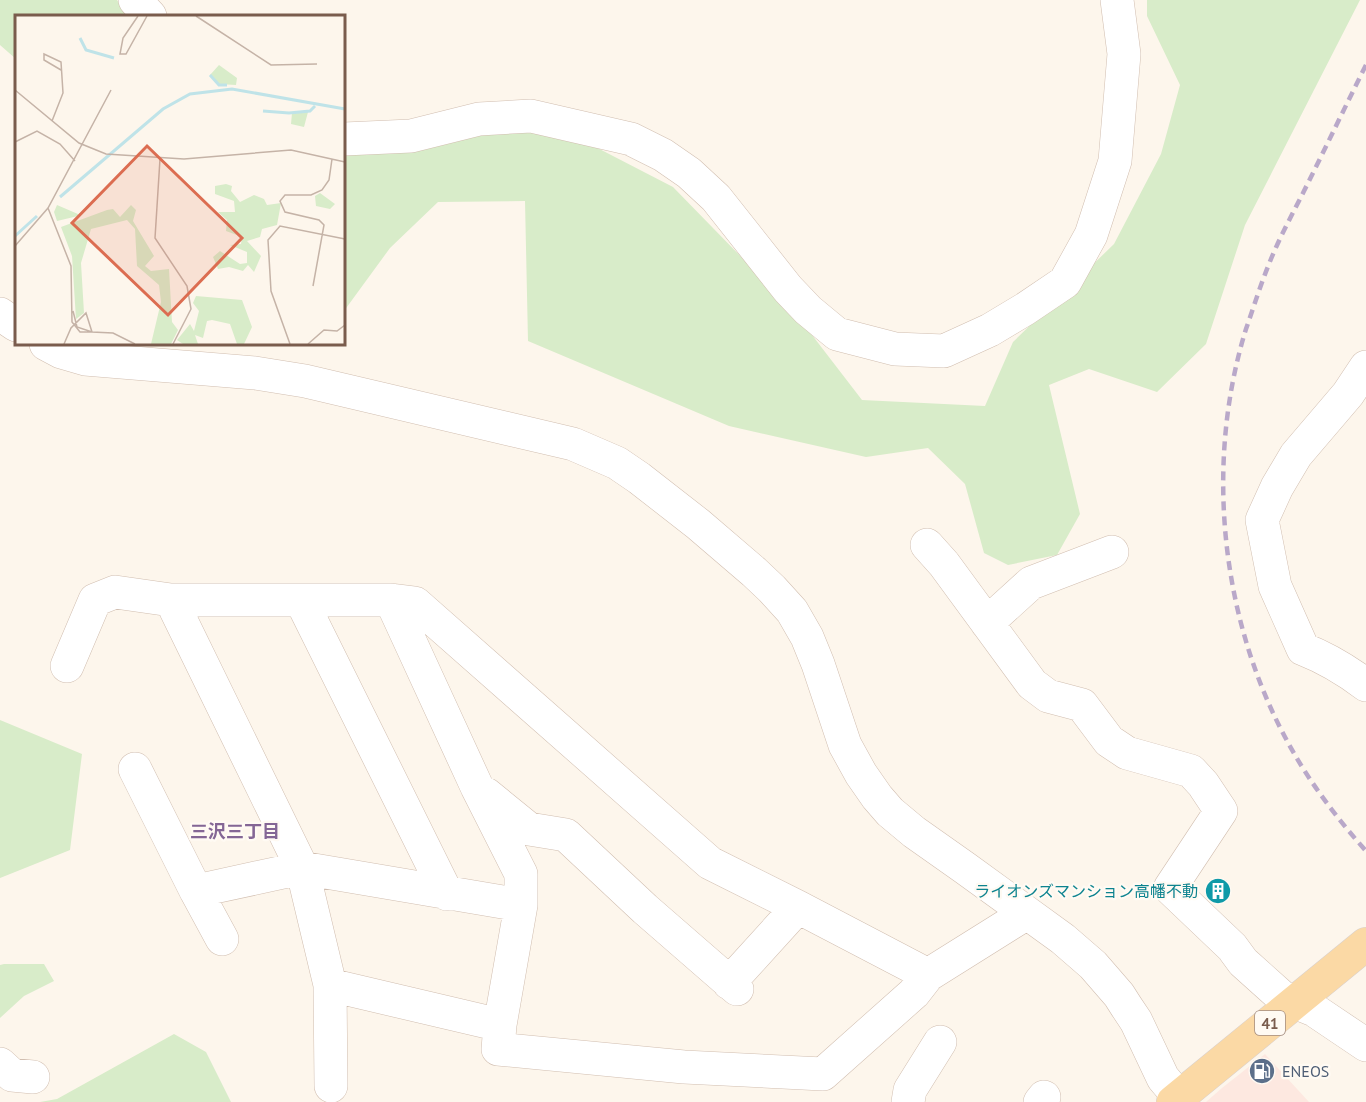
<svg xmlns="http://www.w3.org/2000/svg" width="1366" height="1102" viewBox="0 0 1366 1102" font-family="'PT Sans','Noto Sans JP',sans-serif">
<style>
.commercial{fill:#fde8e0}
.green{fill:#d8ecc9}
.lines{fill:none;stroke-linecap:round;stroke-linejoin:round}
.minor-casing{stroke:#d1beb0;stroke-width:34}
.major-casing{stroke:#dad1cd;stroke-width:34}
.minor{stroke:#fff;stroke-width:33}
.major{stroke:#fbd9a5;stroke-width:33}
.rail{stroke:#b9a8c9;stroke-width:4.5;stroke-dasharray:9 6;stroke-linecap:butt}
.labels{text-anchor:middle;dominant-baseline:central;stroke-width:4.5;stroke-linejoin:round;paint-order:stroke}
.shield{fill:#fffaf3;stroke:#a28b7f;stroke-width:1.5}
.shield-label{font-size:15px;font-weight:bold;fill:#7a5c4d}
.culture-label{font-size:16px;fill:#0d838f;stroke:#fffaf3;text-anchor:end}
.service-label{font-size:16px;fill:#4e5e75;stroke:#fffaf3;text-anchor:start}
.neighbourhood-label{font-size:18px;font-weight:bold;fill:#846695;stroke:#fffaf3}
.inset-river{fill:none;stroke:#bfe3e8;stroke-width:3}
.inset-road{fill:none;stroke:#c5b3a7;stroke-width:1.5}
.view{fill:#dc6d51;fill-opacity:0.15;stroke:#dc6d51;stroke-width:3}
.inset-edge{fill:none;stroke:#7a5c4d;stroke-width:3}
</style>
<rect width="100%" height="100%" fill="#fdf6ec"/>
<!-- commercial -->
<path class="commercial" d="M1265,1054L1309,1102H1206L1222,1088Z"/>
<!-- green -->
<path class="green" d="M0,0H117L128,16H16V59L0,45Z
M1147,0H1360L1245,225L1206,344L1157,392L1089,369L1049,385L1080,514L1057,555L1008,565L984,553L965,484L928,448L866,457L729,426L528,341L525,201L438,202L390,248L344,311V149L508,128L582,140L673,187L792,309L862,400L985,406L1013,342L1114,244L1161,154L1180,85L1147,16Z
M0,720L82,754L70,850L0,878Z
M4,964H44L54,981L24,996L0,1018V965Z
M174,1034L206,1052L231,1102H40L57,1099Z"/>
<g class="lines">
<!-- minor casing -->
<g class="minor-casing">
<path id="minor" d="M135,0L150,16
M344,139L411,136L479,119L531,116L631,139L663,155L689,173L716,198L788,289L808,310L837,334L895,349L944,351L990,330L1025,309L1065,282L1091,235L1115,161L1124,54L1117,0
M0,314L16,325
M46,344L61,352L85,359L255,373L305,381L573,444L617,463L639,478L698,524L754,572L772,589L792,611L807,637L818,664L845,745L861,774L877,797L890,812L914,832L965,868L1063,939L1093,965L1119,995L1126,1006L1136,1021L1163,1078L1179,1097
M1366,367L1348,394L1296,455L1277,487L1262,520L1275,586L1303,649C1326,658 1346,670 1366,685
M927,545L944,564L1032,684L1048,696L1082,705L1109,741L1127,753L1191,771L1203,784L1221,811L1170,888L1232,947L1243,962L1282,997L1314,1010L1366,1045
M171,600L302,868L330,985L331,1086
M301,600L447,894
M391,600L415,603L710,863L798,907L928,975L1027,913
M987,623L1031,583L1112,552
M67,666L95,600L115,592L171,600H391L477,787L521,874V905L500,1025L498,1049L684,1067L823,1074L914,993L928,975
M135,769L196,891L222,939
M486,794L529,829L566,835L645,909L737,989
M196,891L302,868L521,905
M729,983L798,907
M330,985L500,1025
M0,1064L12,1075L33,1077
M908,1102L910,1090L940,1042
M1040,1102L1044,1097"/>
</g>
<!-- major casing -->
<g class="major-casing">
<path id="major" d="M1173,1102L1366,944"/>
</g>
<!-- minor -->
<use href="#minor" class="minor"/>
<!-- major -->
<use href="#major" class="major"/>
<!-- rail -->
<path class="rail" d="M1366,65C1345,107 1325,149 1304,191C1294,211 1283,231 1274,252C1263,277 1255,303 1246,329C1205,461 1220,615 1285,737C1307,779 1335,816 1366,851"/>
</g>
<!-- icons -->
<defs>
<g id="building-disc" transform="scale(1.35)"><circle r="9.5" fill="#0f9aa8" stroke="#fffaf3"/><path d="M-4-6H4V6H1V3H-1V6H-4ZM-2.5-4.3h1.7v1.8h-1.7ZM.8-4.3h1.7v1.8H.8ZM-2.5-1h1.7V.8h-1.7ZM.8-1h1.7V.8H.8Z" fill="#fff"/></g>
<g id="fuel-disc" transform="scale(1.35)"><circle r="9.5" fill="#5c6f8a" stroke="#fffaf3"/><path d="M-5.5-6h7V0h2V4h1.3V-2.5L3-4.5l.8-.8L6-3V5H2.5V1h-1V6h-7ZM-4.2-4.7v3.2H.2V-4.7Z" fill="#fff"/></g>
</defs>
<g fill-rule="evenodd">
<use href="#building-disc" x="1218" y="891"/>
<use href="#fuel-disc" x="1262" y="1071"/>
</g>
<g class="labels">
<!-- shield labels -->
<rect class="shield" x="1255" y="1011" width="30" height="24" rx="4.5"/>
<g class="shield-label">
<text x="1270" y="1023">41</text>
</g>
<!-- culture labels -->
<g class="culture-label">
<text x="1198" y="891">ライオンズマンション高幡不動</text>
</g>
<!-- service labels -->
<g class="service-label">
<text x="1282" y="1071">ENEOS</text>
</g>
<!-- neighbourhood labels -->
<g class="neighbourhood-label">
<text x="235" y="831">三沢三丁目</text>
</g>
</g>
<!-- overview -->
<g transform="translate(15 15)">
<rect width="330" height="330" fill="#fdf6ec"/>
<path d="M204,50L222,63L221,70L203,69L195,60ZM293,97L289,112L276,109L277,98ZM211,169L217,171L216,176L225,187L239,180L249,184L252,190L266,188L262,210L247,214L245,222L232,226L246,241L239,257L233,250L228,256L214,252L203,254L198,242L205,236L225,249L232,248V237L215,230L226,229L227,222L211,216L212,205L203,197H220L219,186L200,179V171ZM305,178L320,189L315,194L301,191L300,181ZM42,190L63,199V201L42,206L39,197ZM116,190L121,195L118,206L139,241L130,251L136,256L154,254L157,307L163,315L156,329H136L146,287L144,270L122,251L120,214L112,205L76,214L66,248L69,298L61,304L57,241L46,212L92,195L98,194L105,202ZM181,281L227,285L237,312L229,329H222L215,309L197,305L192,306L188,323L180,320L183,329H168L162,325L175,309L179,316L184,296L178,288Z" fill="#d8ecc9"/>
<path class="inset-river" d="M65,23L71,35L99,43M195,60L204,70H212M248,96L274,98L295,96L300,91M45,182L148,94L175,79L217,74L330,94M0,221L22,201"/>
<path class="inset-road" d="M123,1L108,23L105,39H111L132,1M181,1L256,50L302,49M0,75L64,128L91,139L169,144L276,135L330,147M37,106L48,78L46,47L29,39V45L46,55M0,127L22,116L45,129L60,146M145,144L140,223L172,271L176,294L158,329M33,193L56,251L57,307L65,317H77L62,312L58,296M0,231L33,193L96,75M298,271L309,210L304,205L270,197L265,186L270,180H296L307,175L314,165L317,144M49,329L56,313L71,298L77,317L98,318L120,329M275,329L256,276L253,225L265,211L330,224M293,329L309,315L322,316L330,310"/>
<path class="view" d="M132,131L227,223L153,300L57,208Z"/>
<rect width="330" height="330" class="inset-edge"/>
</g>
</svg>
